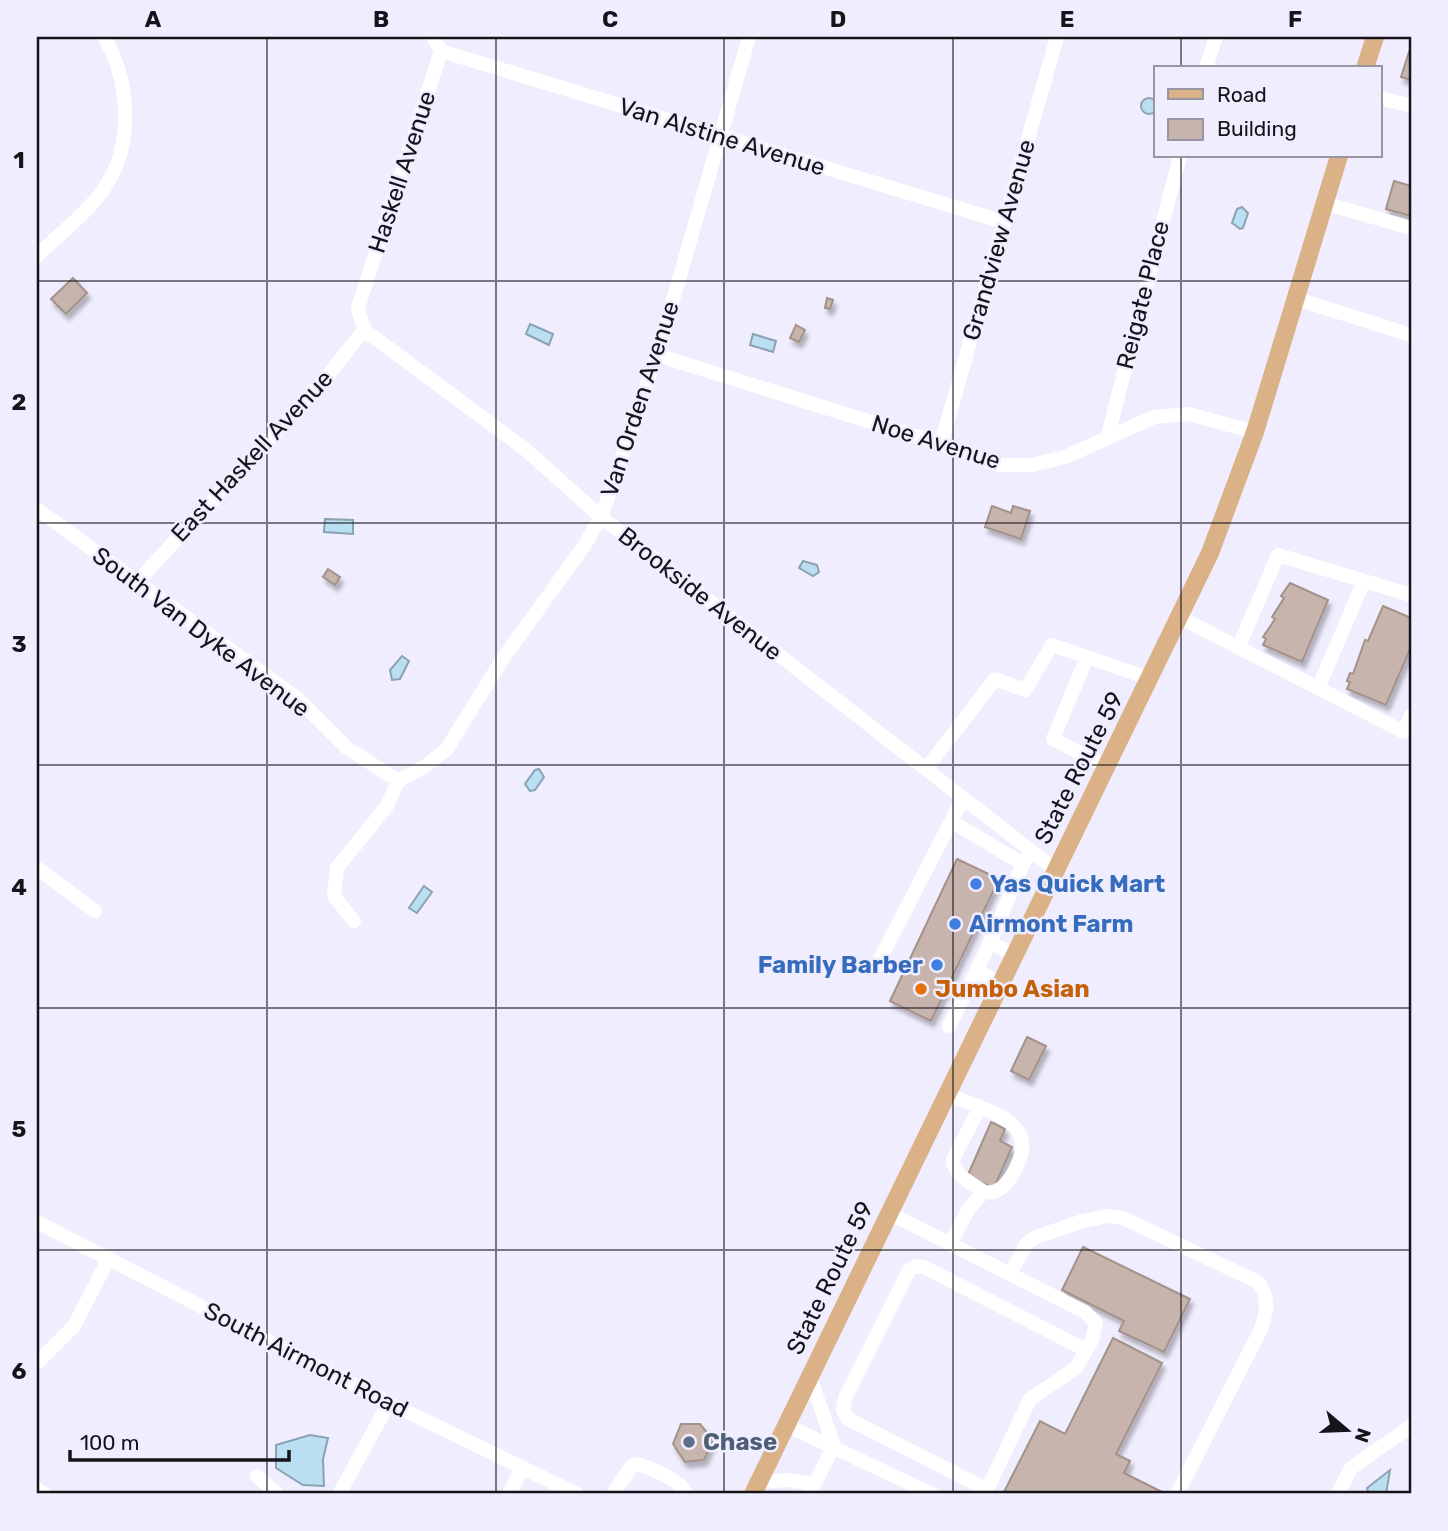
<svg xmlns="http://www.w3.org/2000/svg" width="1448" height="1531" viewBox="0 0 1448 1531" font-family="Rubik,sans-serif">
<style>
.water{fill:#bbdff2;stroke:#8aa2b1;stroke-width:2}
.building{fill:#c7b5ad;stroke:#a3928a;stroke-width:2;filter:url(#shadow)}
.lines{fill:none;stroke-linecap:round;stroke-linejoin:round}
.minor{stroke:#fff;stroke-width:14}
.major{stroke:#dbb287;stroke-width:18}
.grid{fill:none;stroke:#16141a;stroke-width:2;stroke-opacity:0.55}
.shop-dot{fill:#3f7fe0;stroke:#f0edfe;stroke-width:2.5}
.food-dot{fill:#e8710a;stroke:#f0edfe;stroke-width:2.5}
.service-dot{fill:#5c6f8a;stroke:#f0edfe;stroke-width:2.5}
.labels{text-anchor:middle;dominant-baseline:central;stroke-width:5;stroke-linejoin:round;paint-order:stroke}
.street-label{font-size:24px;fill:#16141a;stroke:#f0edfe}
.shop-label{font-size:24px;font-weight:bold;fill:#366cbe;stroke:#f0edfe;text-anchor:start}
.food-label{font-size:24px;font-weight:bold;fill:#c56008;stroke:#f0edfe;text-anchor:start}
.service-label{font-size:24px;font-weight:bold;fill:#4e5e75;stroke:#f0edfe;text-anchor:start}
.neatline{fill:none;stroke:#16141a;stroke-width:2.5}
.grid-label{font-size:23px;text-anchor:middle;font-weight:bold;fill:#16141a}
</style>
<defs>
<filter id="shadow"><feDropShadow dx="3" dy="5.5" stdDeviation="2" flood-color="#0004"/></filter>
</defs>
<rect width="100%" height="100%" fill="#f0edfe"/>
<!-- water -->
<path class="water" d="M1141 106a8 8 0 1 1 16 0a8 8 0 1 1-16 0Z
M1242,207L1248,213L1243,228L1240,229L1232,223L1237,209Z
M530,324L553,334L549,345L526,334Z
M753,334L776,341L773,352L750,345Z
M325,519L353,520V534L324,532Z
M803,561L817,565L819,572L813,576L799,568Z
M402,656L409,661L400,679L392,680L390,670Z
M539,769L544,777L535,790L530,791L525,784L535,770Z
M424,886L432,892L417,913L409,908Z
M310,1435L328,1438L323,1459L324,1486L303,1485L276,1468V1445Z
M1390,1470L1386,1494H1369L1367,1488Z"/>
<!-- building -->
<path class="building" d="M1409,52L1411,53V80L1401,77Z
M1394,181L1411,186V216L1386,209Z
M73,278L87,293L66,314L51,299Z
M827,298L833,300L830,309L825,308Z
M796,325L805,330L799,342L790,338Z
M992,506L1011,513L1013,506L1030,511L1021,539L985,527Z
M328,569L340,577L335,585L323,577Z
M1290,583L1328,600L1302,662L1263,645L1266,639L1263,637L1275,619L1272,617L1284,598L1281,596Z
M1383,606L1411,618V647L1386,705L1347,689L1350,682L1347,681L1350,673L1353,674L1365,640L1368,641Z
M957,859L999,879L931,1021L890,1001Z
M1027,1037L1046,1046L1029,1080L1011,1071Z
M991,1122L1005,1129L1000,1141L1012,1147L994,1188L967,1177Z
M1083,1247L1190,1299L1164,1352L1119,1331L1124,1321L1062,1290Z
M1113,1338L1162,1363L1116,1454L1130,1461L1124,1473L1166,1494H1003L1040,1421L1065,1434Z
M681,1424H700L713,1440L704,1460L685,1462L673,1444Z"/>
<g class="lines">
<!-- minor -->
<path class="minor" d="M433,37L441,51L358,308L364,330L525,449L601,517L1056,870
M441,51L1004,222
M1206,68L1216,37
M1380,98L1411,106
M1324,203L1411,228
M37,256C61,232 95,208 111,177C133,136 128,76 104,37
M1297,299L1411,335
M657,355L941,444L997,465H1032L1065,457L1154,417L1189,414L1255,432
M1108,435L1180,156
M941,444L1057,37
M37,509L298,699L346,747L398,781
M138,581L329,374L364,330
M1181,618L1404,732L1411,715
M1239,646L1278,555L1411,595
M1087,657L1053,739L1107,767
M1319,686L1364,581
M926,769L995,679L1025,690L1052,645L1151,679
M951,821L1023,864L1028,855
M37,868L95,911
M354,921L334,896L337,868L387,806L398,781L424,767L446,750L504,657L584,546L601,517L657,355L749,37
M990,942L977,970L1000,984
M1014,955L990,942L1023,864
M877,965L963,798
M949,1026L977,970
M947,1094C989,1113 1047,1120 1011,1177C1004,1187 997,1194 984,1192L969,1208L950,1244
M979,1109L953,1159C953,1176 972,1183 984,1192
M889,1213L1085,1312L1096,1323L1092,1340L1076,1368L1030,1399L985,1494
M37,1222L389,1403L577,1494
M1010,1274L1027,1243L1036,1237L1083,1221L1107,1216L1123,1218L1258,1282C1270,1299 1267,1310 1261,1329L1177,1494
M37,1363L74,1326L109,1258
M786,1425L932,1494
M257,1476L277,1494
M758,1482L789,1480L814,1484
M37,1489L44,1494
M988,1490L848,1419L843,1410L845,1398L909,1270L916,1266L924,1267L1086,1350
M339,1494L389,1403
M509,1494L522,1468
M613,1494L631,1467L637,1464C651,1468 681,1480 687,1494
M809,1494L834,1446L810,1377
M1338,1494L1351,1468L1411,1426"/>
<!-- major -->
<path class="major" d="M1365,68L1375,37
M753,1494L1210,553L1255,432L1339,156"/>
</g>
<!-- grid -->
<path class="grid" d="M267,37V1494M496,37V1494M724,37V1494M953,37V1494M1181,37V68M1181,156V1494M37,281H1411M37,523H1411M37,765H1411M37,1008H1411M37,1250H1411"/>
<!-- markers -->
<g class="shop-dot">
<circle cx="976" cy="884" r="7"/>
<circle cx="955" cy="924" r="7"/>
<circle cx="937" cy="965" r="7"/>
</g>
<circle class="food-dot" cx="921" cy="989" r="7"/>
<circle class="service-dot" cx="689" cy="1442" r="7"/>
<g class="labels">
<!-- street labels -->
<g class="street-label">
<text transform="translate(722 137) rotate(17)">Van Alstine Avenue</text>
<text transform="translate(402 172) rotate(-72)">Haskell Avenue</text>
<text transform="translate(999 240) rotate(-74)">Grandview Avenue</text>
<text transform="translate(1143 295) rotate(-76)">Reigate Place</text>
<text transform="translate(640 399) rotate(-72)">Van Orden Avenue</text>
<text transform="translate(936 442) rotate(17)">Noe Avenue</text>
<text transform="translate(252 456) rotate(-47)">East Haskell Avenue</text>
<text transform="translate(700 594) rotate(38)">Brookside Avenue</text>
<text transform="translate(201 632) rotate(37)">South Van Dyke Avenue</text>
<text transform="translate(1079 768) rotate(-63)">State Route 59</text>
<text transform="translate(830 1278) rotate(-64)">State Route 59</text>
<text transform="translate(306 1360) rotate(27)">South Airmont Road</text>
</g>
<!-- shop labels -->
<g class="shop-label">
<text x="990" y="884">Yas Quick Mart</text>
<text x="969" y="924">Airmont Farm</text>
<text x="923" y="965" text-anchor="end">Family Barber</text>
</g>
<!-- food labels -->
<g class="food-label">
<text x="935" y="989">Jumbo Asian</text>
</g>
<!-- service labels -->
<g class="service-label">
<text x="703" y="1442">Chase</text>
</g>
</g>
<!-- border -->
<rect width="1448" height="1531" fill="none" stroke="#f0edfe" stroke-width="77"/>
<!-- legend -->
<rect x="1154" y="66" width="228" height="91" fill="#f0edfe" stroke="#9996a3" stroke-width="2"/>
<rect x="1168" y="89" width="35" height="10" fill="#dbb287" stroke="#9996a3" stroke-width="2"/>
<text x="1217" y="102" font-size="21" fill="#16141a">Road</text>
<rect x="1168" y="119" width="35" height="21" fill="#c7b5ad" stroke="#9996a3" stroke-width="2"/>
<text x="1217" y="136" font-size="21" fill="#16141a">Building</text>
<!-- north arrow -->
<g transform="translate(1347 1430) rotate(109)" stroke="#f0edfe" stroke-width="5" paint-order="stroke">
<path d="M0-5L12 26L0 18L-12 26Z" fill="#16141a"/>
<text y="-10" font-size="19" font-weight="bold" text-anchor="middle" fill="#16141a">N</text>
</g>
<!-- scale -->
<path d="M70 1450v10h219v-10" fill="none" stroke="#16141a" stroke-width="3.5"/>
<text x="80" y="1450" font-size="21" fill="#16141a" stroke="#f0edfe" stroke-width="5" paint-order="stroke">100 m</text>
<rect x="38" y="38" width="1372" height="1454" class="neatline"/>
<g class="grid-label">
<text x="153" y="27">A</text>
<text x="381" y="27">B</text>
<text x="610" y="27">C</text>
<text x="838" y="27">D</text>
<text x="1067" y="27">E</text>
<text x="1295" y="27">F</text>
<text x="19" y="168">1</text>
<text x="19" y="410">2</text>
<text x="19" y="652">3</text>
<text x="19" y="895">4</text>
<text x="19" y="1137">5</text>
<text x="19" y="1379">6</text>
</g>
</svg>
